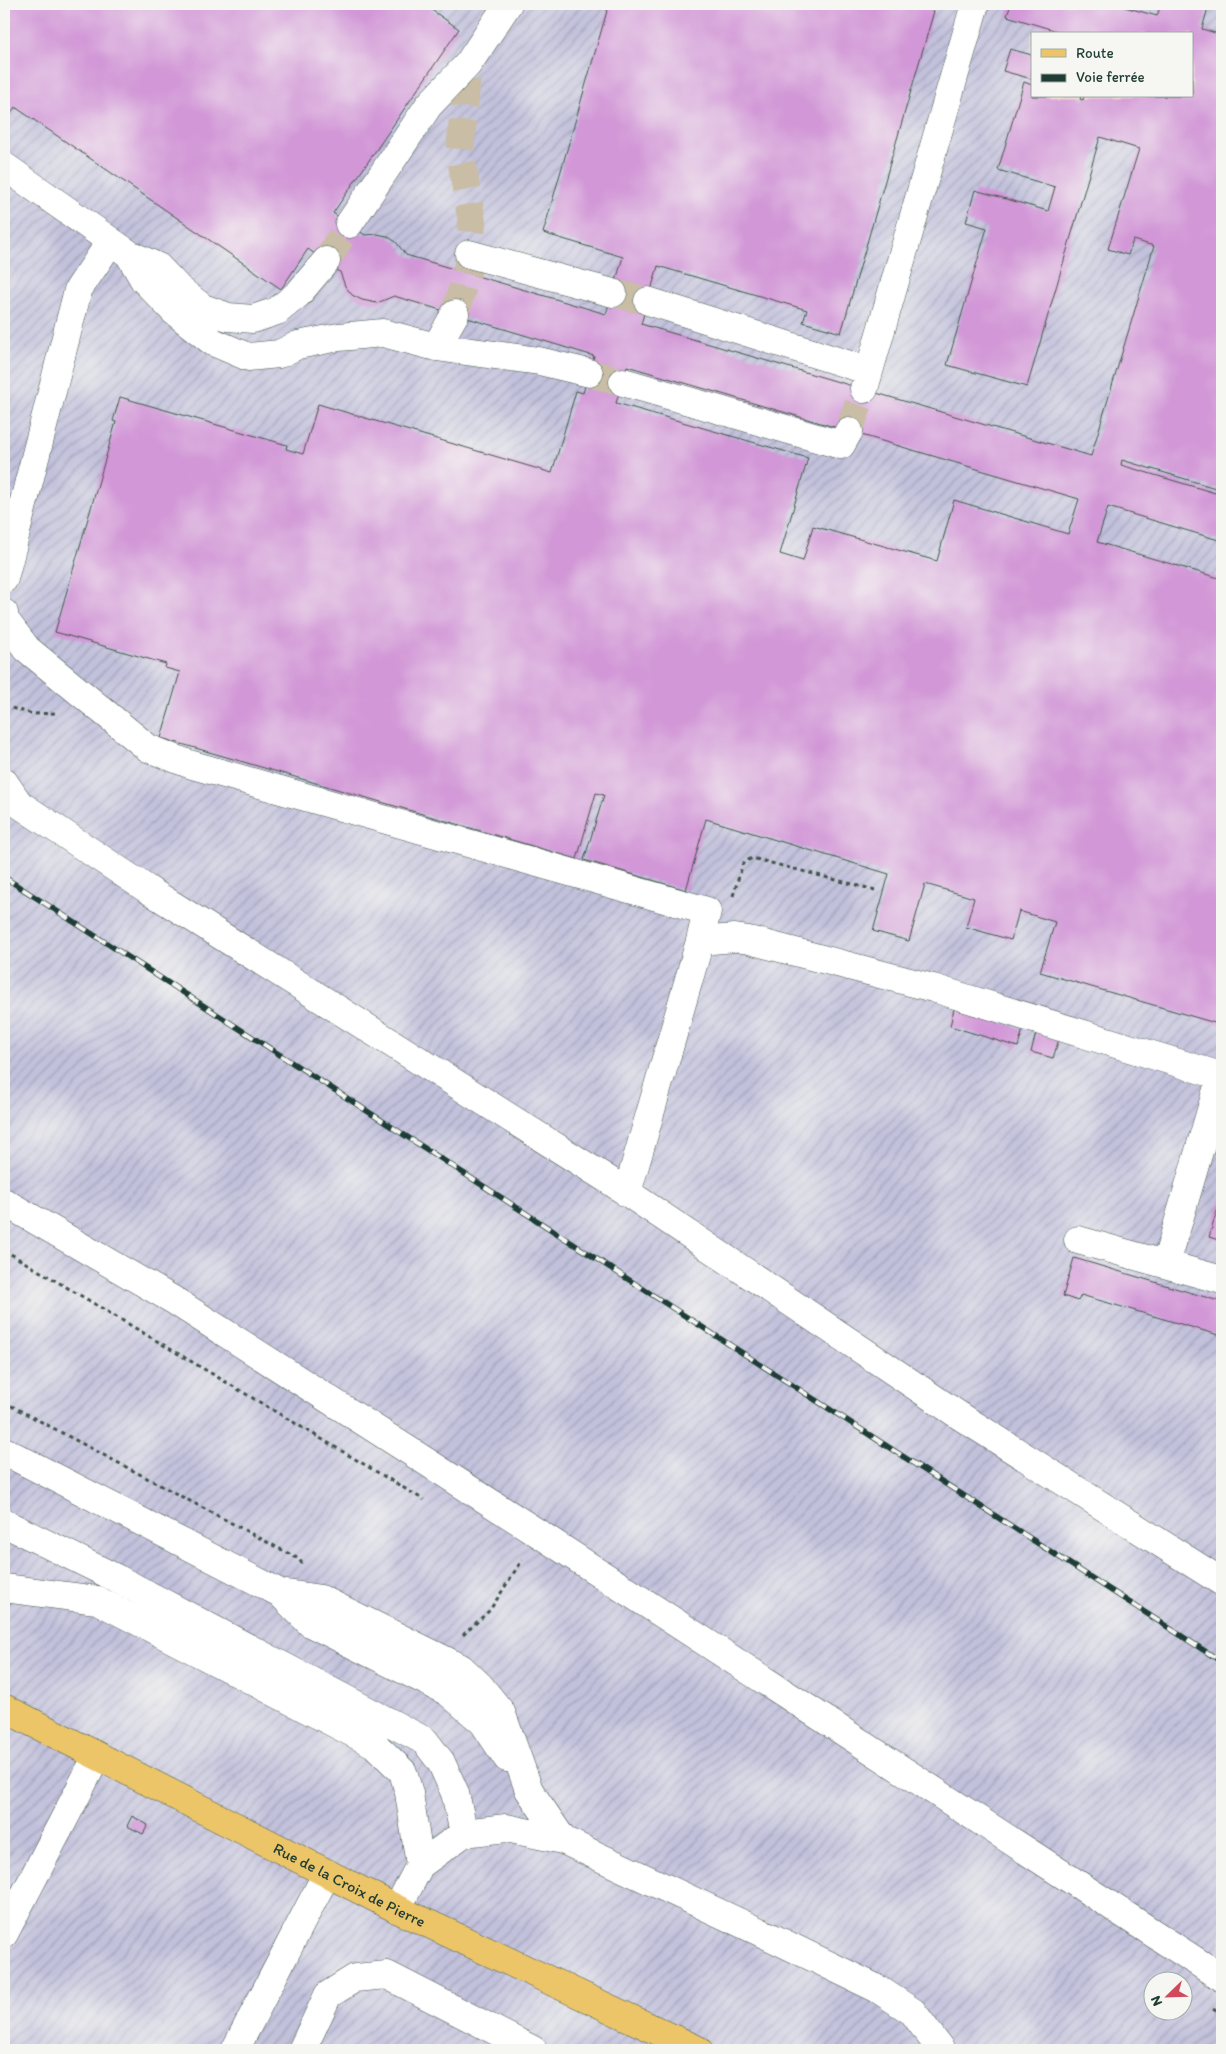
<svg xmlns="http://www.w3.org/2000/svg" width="1226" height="2054" viewBox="0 0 1226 2054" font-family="Itim,sans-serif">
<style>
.industrial{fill:url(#industrial-furrows);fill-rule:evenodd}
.building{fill:#d297d7;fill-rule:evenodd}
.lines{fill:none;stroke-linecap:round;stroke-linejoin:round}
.minor-tunnel{stroke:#c9bda6;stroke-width:28;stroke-dasharray:28 14;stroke-linecap:butt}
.minor-casing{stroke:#3f5549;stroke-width:29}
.major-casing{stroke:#3f5549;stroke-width:29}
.path{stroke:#3f5549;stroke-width:3;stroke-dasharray:4 4;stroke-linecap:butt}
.minor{stroke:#fff;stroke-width:28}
.major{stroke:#ecc569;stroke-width:28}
.rail-casing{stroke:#1f3d34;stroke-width:5.5}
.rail{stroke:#f6f6f2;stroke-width:4;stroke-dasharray:11;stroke-linecap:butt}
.labels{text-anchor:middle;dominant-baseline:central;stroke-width:4.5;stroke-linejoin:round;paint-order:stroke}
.street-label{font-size:16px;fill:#1f3d34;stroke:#f6f6f2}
</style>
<defs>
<pattern id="industrial-furrows" width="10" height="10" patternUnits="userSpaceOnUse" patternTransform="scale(1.25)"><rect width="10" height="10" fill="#c2c1dc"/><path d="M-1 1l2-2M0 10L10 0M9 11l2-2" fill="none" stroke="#9d9eb3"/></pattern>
</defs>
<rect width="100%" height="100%" fill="#f6f6f2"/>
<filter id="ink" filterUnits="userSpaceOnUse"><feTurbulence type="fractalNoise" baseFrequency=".02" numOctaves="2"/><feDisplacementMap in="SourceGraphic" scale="10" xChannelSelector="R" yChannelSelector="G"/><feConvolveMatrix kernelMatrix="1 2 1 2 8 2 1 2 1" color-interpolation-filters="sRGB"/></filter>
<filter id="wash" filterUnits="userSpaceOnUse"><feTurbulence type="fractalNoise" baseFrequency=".0096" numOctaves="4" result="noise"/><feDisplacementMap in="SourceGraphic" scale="20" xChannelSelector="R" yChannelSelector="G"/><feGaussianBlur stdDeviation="1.12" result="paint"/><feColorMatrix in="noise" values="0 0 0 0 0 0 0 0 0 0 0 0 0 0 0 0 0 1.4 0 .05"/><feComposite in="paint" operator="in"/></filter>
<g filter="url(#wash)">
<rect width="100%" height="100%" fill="#f3ddc3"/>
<!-- industrial -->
<path class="industrial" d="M4,4H1222V2050H4ZM1032,34H1192V96H1032ZM1154,1982H1184V2012H1154Z"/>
<g id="blocks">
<!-- building -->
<path class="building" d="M4,4H423L459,29L333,213L365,235L377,234L387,236L396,242L406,255L606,314L623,257L543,233L609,4H911L934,11L841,333L803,322L807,310L658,266L641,324L1091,456L1154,246L1133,240L1128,255L1108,249L1139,149L1100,137L1027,387L947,365L987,228L966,222L975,190L1048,211L1055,187L998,170L1024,82L1032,85V96H1081L1080,99L1083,100L1084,96H1192V34H1067L1007,16L1011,4H1114L1157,16L1161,4H1209L1202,29L1222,35V490L1122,460L1121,465L1222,495V541L1108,507L1097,542L1222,579V1025L1040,972L1055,922L1019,911L1011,940L966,927L974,898L925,884L909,941L873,931L889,874L706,819L686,890L584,860L604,795L596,793L577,859L161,738L180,672L165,668L166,664L55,632L116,422L113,421L120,397L287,445L286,449L303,454L318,404L552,473L576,391L583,393L594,356L394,296L377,303L362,300L352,295L345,286L340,272L308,249L281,289L15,107L7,119L4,116ZM627,366L1079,499L1068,534L954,500L937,561L813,526L803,561L780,554L808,458L616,403Z
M1010,49L1032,55V79L1003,71Z
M954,1009L1023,1029L1018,1047L950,1026Z
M1036,1033L1059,1039L1053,1058L1031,1052Z
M1222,1195V1241L1209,1237Z
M1074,1258L1222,1302V1336L1081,1295L1078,1301L1063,1296Z
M132,1816L148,1825L143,1834L127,1826Z"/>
</g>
</g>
<g filter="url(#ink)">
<use href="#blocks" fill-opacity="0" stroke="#3f5549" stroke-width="1"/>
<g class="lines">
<!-- minor-tunnel -->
<path class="minor-tunnel" d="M326,261L349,224
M613,293L648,301
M455,314L467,272L472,222L460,152L468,64
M589,373L623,382
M849,431L864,389"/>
<!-- minor casing -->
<g class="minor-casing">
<path id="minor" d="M4,166L129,254L158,267L179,289L203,308L228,317L253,319L277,311L298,294L326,261
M349,224L429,105L468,64L508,4
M129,254L144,280L175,312L213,342L248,357L279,354L298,345L339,337L383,333L436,347L539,361L589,373
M469,254L613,293
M648,301L869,371
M436,347L455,314
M623,382L841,445L849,431
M864,389L975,4
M4,579L78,290L111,241
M4,613L5,620L27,649L148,748L189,764L707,911L700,941L627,1193
M4,782L19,804L147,889L607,1179L960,1416L1222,1582
M700,941L735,938L749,940L933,988L1221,1076L1166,1264
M4,1202L175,1301L541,1535L1222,1978
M1078,1240L1222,1280
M4,1451L280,1593L321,1599L461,1668L480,1686L501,1712L529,1790L563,1840L775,1939L878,1989L913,2012L941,2050
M4,1523L118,1579L425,1741L441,1762L455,1793L464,1833
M4,1588L97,1600L374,1744L403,1772L409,1793L420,1865L397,1909
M280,1593L310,1623L448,1692L483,1722L507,1758
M420,1865L464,1833L506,1828L563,1840
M4,1934L97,1756
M235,2050L327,1873
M302,2050L328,1995L355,1978L387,1975L533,2050"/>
</g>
<!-- major casing -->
<g class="major-casing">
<g id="major">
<path id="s1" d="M4,1708L397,1909L698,2050"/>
</g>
</g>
<!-- path -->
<path class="path" d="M926,4L943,5
M4,706L33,714L57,713
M733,896L743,863L752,858L875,890
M4,1250L424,1500
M4,1402L299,1559L303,1565
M463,1635L490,1610L522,1560
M1213,2009L1222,2015"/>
<!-- minor -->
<use href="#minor" class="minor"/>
<!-- major -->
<use href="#major" class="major"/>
<!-- rail casing -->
<g class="rail-casing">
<path id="rail" d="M4,877L1222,1662"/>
</g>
<!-- rail -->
<use href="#rail" class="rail"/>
</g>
</g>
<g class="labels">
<!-- street labels -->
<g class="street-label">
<text stroke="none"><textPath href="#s1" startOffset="388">Rue de la Croix de Pierre</textPath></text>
</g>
</g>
<!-- margin -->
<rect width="1226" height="2054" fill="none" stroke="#f6f6f2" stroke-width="20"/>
<!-- legend -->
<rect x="1031" y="32" width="162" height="65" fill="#f6f6f2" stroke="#a0aca6"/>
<rect x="1041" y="49" width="25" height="8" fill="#ecc569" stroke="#a0aca6"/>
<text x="1076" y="58" font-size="15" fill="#1f3d34">Route</text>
<rect x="1041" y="74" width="25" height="8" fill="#1f3d34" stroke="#a0aca6"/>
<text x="1076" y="82" font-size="15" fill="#1f3d34">Voie ferrée</text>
<!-- north arrow -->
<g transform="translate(1168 1996) rotate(247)"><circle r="24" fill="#f6f6f2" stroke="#a0aca6"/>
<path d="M0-4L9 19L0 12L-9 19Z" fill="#d1495b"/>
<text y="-8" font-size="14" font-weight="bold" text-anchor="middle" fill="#1f3d34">N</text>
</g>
</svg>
